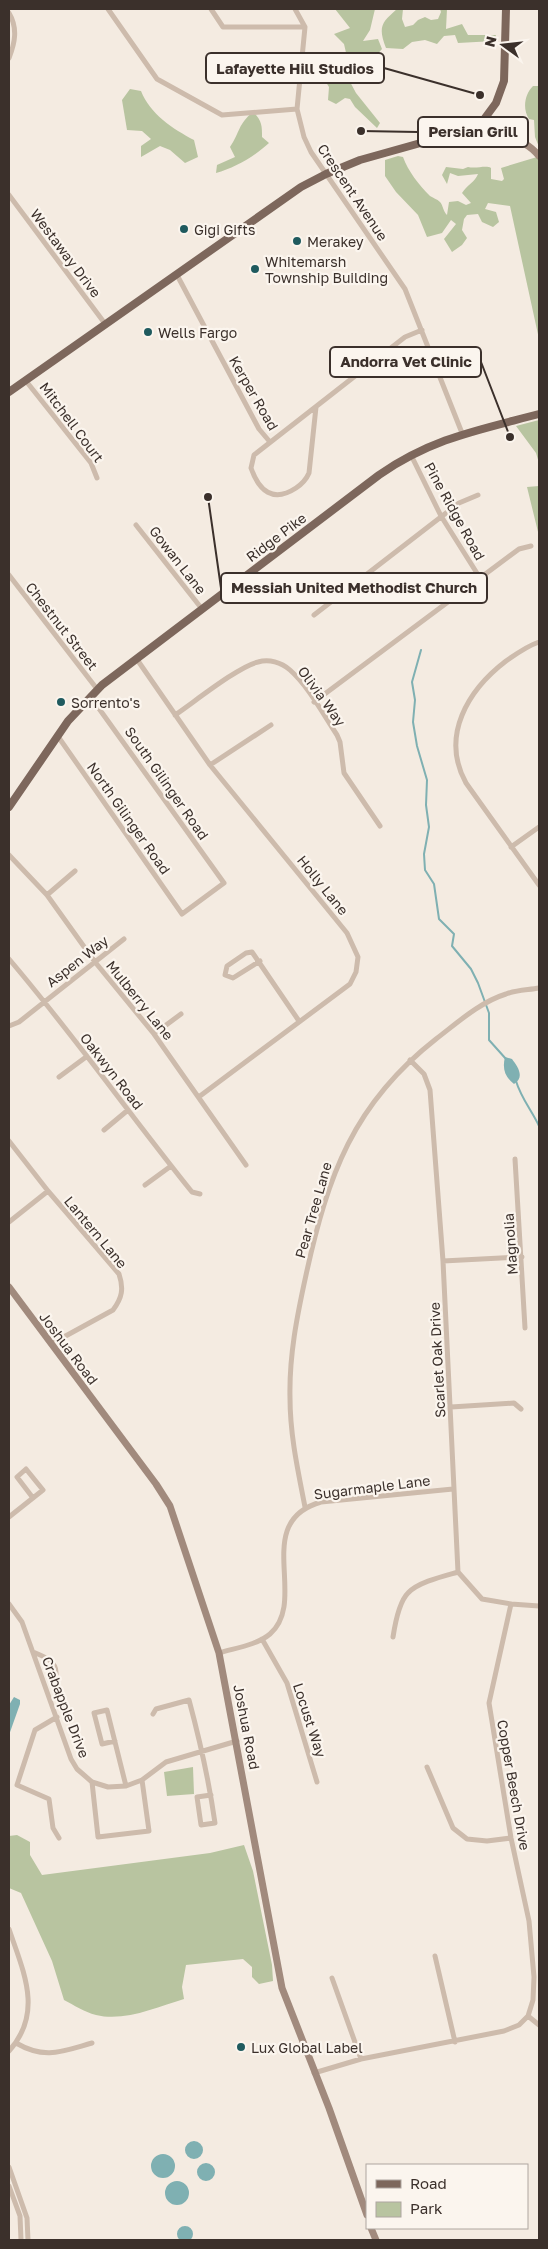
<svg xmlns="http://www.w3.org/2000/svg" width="548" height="2249" viewBox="0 0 548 2249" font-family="'Golos Text',sans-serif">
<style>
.green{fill:#b8c4a0}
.water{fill:#7fb0b2}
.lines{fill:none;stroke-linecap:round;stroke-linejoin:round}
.stream{stroke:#7fb0b2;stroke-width:2}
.street{stroke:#cdbbac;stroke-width:5}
.secondary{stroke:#a18a7d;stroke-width:7}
.primary{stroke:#7d675c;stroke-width:8}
.poi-dot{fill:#1f5a5e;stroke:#fbf5ee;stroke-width:2}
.labels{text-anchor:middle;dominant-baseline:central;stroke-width:4.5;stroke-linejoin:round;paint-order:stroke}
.street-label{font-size:14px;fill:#3b302b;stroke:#fbf5ee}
.poi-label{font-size:14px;fill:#3b302b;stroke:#fbf5ee;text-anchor:start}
.leader{fill:none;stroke:#3b302b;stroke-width:2}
.callout-dot{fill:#3b302b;stroke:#fbf5ee;stroke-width:2}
.callout{fill:#fbf5ee;stroke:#3b302b;stroke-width:2}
.callout-label{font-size:15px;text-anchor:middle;font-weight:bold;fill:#3b302b}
</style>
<rect width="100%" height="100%" fill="#f4ebe1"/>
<!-- green -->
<path class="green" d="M335,9H375L370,30L363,41L378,39L382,49L373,59L359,65L348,78L356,93L380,123L377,128L355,107L350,99L345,98L336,104L328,100L329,87L322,76L332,72L347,57L344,44L334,34L350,28Z
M397,9H403L402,19L405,27L413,25L418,20L425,17L431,20L438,19L441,12L440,9H447L446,29L462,24L468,35H496L494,41L458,43L455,35L444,36L437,44L425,40L412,42L403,49L386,48C378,27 381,23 397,9Z
M263,52C275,55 290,53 300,60L295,74L274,69C257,79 240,87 221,83V70L238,55H249Z
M533,86H539V147L535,137L534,120L529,119C522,108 525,94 533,86Z
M130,89L141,91C150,114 173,129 194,140L198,157L185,163L170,150L160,146L141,157V146L151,139L142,131L127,130L122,100Z
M253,112C262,120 262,126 262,137L269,143C255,156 235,168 216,173L217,165L235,157L230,147C240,132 238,124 253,112Z
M398,156L403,157C408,171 419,185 430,196C433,198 437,199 440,202C443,205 443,211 447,215L449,202L458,201L466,205L471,203L462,193C467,185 475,182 478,174L458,176L450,173L447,184L442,175L446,167L463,169L468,167C476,169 486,165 491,168V179L502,181L504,179L501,168L537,157L539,159V339L510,206L488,203L485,209L496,212L499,222L493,227L482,222L478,214L467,215L464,219L462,230L467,238L462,245L452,252L444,239L456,224L451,220L442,233L427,237L418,215L396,192L385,176V160Z
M539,420V463L536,453L516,426Z
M539,486V536L527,487Z
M193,1767L194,1794L167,1796L164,1772Z
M17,1835L30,1842V1855L42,1875L210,1853L244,1845L253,1871L272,1965L273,1981L259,1984L252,1977V1967L243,1959L186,1965L182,1987L184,1999C157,2007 125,2022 96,2015C84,2012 74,2005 64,2000L52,1961L21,1893L9,1888V1836Z"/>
<!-- water -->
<path class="water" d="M505,1057L512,1059C518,1067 525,1077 514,1084C505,1077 502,1069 505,1057Z
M14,1697L20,1700V1704L9,1735V1705Z
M185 2150a9 9 0 1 1 18 0a9 9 0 1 1-18 0Z
M151 2166a12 12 0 1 1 24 0a12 12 0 1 1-24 0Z
M197 2172a9 9 0 1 1 18 0a9 9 0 1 1-18 0Z
M165 2193a12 12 0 1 1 24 0a12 12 0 1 1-24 0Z
M177 2234a8 8 0 1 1 16 0a8 8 0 1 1-16 0Z"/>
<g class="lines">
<!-- stream -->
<path class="stream" d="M421,650L412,682L415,700L413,722L417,746L427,780L426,805L429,827L424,854L425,870L434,884L439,919L454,934L452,946L471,969L478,983L489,1013V1040L506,1059
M516,1081C521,1098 532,1111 539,1126"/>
<!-- street -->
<path class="street" d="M108,9L157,79L222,115L297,109
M211,9L223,27H305
M295,9L305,27L297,109L304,137L311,152L405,289L462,433
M9,13C18,28 15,43 9,58
M9,195L106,325
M177,275L259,429L270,442
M26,381L91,463L97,478
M316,407L309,473C306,480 302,484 296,488C273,503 259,491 251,468L254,455L405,337L422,330
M411,455L441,516L480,578
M136,525L202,609
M9,575L97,689
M314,615L459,503L478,495
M539,642C527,646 516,654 506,661C468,690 440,736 466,783L539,885
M136,658L210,765L347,933L358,957L356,972L350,984L200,1096
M314,702L519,549L531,546
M175,715C193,703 239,666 258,662C269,659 281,662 290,670C309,687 323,714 337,735L340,742L344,773L380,826
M57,735L182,914L224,883L90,696
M210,765L271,725
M511,847L539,827
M9,855L47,895L95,962L154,1034L246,1165
M47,895L75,871
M9,959C73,1034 130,1115 192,1192L200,1194
M260,961L233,978L225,975L227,966L246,953L252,952L299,1021
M9,1026L19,1022L124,939
M154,1034L181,1014
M410,1060L424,1074L430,1090L443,1261L458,1572L482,1599L511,1604L539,1606
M59,1077L86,1057
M104,1130L128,1110
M9,1141L48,1191L119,1274C124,1289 122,1298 113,1310L51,1344
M515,1159L525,1328
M145,1185L171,1166
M9,1222L48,1191
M443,1261L522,1257
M451,1407L514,1403L521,1409
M305,1507C298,1471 290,1435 290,1398C289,1356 297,1316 306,1275C328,1175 353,1104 436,1039C457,1023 480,1002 506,994C516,990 528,990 539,988
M9,1517L43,1490L26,1469L17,1477L33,1498
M9,1604L22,1622L71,1759L77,1769L92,1782L108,1787L126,1786L142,1780L166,1762L237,1741
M393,1637C395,1624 399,1602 408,1593C418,1582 444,1576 458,1572
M262,1639L287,1683L317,1782
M33,1652C43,1656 57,1661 56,1674
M219,1653C235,1648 257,1645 270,1634C309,1600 251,1522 321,1502L453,1489
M153,1714L156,1709L189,1700C200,1741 209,1781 215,1823L201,1825L197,1797L211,1795
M57,1717L35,1730L17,1785L49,1799L53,1828L59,1838
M115,1741L102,1744L94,1713L107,1710L126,1786
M427,1767L453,1828L467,1839L487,1841L511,1838
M92,1782L98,1837L149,1831L142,1780
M9,1929C23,1971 44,2012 9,2051
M435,1956L455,2042
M332,1978L361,2059
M528,2016L539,2025
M16,2043C45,2060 63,2051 92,2043
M314,2073L361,2059L504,2031L519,2025L528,2016L533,2000L534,1977L529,1921L511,1838L489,1703L511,1604
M9,2167L27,2218L28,2240
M9,2186L20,2216L21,2240"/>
<!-- secondary -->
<path class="secondary" d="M482,122C500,135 525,138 539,156
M9,1287L156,1484L170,1506L219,1653L282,1988L329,2108L367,2215
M371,2228L376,2240"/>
<!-- primary -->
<path class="primary" d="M9,392L301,187L326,174L360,160L449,135L482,122L496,103L504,81L506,9
M9,807L68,721L102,685L379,475C432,438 479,430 539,414"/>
</g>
<!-- markers -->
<g class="poi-dot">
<circle cx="184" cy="229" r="5"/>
<circle cx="297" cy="241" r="5"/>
<circle cx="255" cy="269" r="5"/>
<circle cx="148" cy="332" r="5"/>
<circle cx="61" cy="702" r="5"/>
<circle cx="241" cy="2047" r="5"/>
</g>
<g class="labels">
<!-- street labels -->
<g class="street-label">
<text transform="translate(353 192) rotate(56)">Crescent Avenue</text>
<text transform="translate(66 253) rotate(53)">Westaway Drive</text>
<text transform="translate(254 393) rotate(60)">Kerper Road</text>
<text transform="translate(72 422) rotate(53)">Mitchell Court</text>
<text transform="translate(455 511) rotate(61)">Pine Ridge Road</text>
<text transform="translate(276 537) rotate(-37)">Ridge Pike</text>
<text transform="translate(178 560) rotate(52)">Gowan Lane</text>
<text transform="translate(62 626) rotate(52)">Chestnut Street</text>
<text transform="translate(322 696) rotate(54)">Olivia Way</text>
<text transform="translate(167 783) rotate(55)">South Gilinger Road</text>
<text transform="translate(129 818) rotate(55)">North Gilinger Road</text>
<text transform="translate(323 885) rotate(51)">Holly Lane</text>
<text transform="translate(77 961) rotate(-38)">Aspen Way</text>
<text transform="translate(140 1000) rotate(51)">Mulberry Lane</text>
<text transform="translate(112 1071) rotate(52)">Oakwyn Road</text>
<text transform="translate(313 1210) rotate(-74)">Pear Tree Lane</text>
<text transform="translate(96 1232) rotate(50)">Lantern Lane</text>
<text transform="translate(510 1244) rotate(-94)">Magnolia</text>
<text transform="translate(69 1348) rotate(53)">Joshua Road</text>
<text transform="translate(437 1360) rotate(-93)">Scarlet Oak Drive</text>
<text transform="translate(372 1487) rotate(-7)">Sugarmaple Lane</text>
<text transform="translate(66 1707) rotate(69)">Crabapple Drive</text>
<text transform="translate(310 1720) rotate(72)">Locust Way</text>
<text transform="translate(247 1727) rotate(79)">Joshua Road</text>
<text transform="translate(514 1785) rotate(80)">Copper Beech Drive</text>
</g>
<!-- poi labels -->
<g class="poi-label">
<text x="194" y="229">Gigi Gifts</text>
<text x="307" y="241">Merakey</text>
<text x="265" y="261">Whitemarsh<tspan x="265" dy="16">Township Building</tspan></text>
<text x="158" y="332">Wells Fargo</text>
<text x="71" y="702">Sorrento's</text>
<text x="251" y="2047">Lux Global Label</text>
</g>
</g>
<!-- callouts -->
<path class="leader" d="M480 95L384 68M361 131L418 132M510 437L481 362M208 497L221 588"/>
<g class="callout-dot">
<circle cx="480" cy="95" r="5"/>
<circle cx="361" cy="131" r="5"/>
<circle cx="510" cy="437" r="5"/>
<circle cx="208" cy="497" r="5"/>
</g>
<g class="callout">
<rect x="206" y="53" width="178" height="30" rx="5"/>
<rect x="418" y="117" width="110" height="30" rx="5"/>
<rect x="330" y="347" width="151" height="30" rx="5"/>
<rect x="221" y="573" width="266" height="30" rx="5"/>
</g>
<g class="callout-label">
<text x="295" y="74">Lafayette Hill Studios</text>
<text x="473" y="137">Persian Grill</text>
<text x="406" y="367">Andorra Vet Clinic</text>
<text x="354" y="593">Messiah United Methodist Church</text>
</g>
<!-- border -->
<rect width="548" height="2249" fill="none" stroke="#3b302b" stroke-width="20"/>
<!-- legend -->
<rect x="366" y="2164" width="162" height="65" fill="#fbf5ee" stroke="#aea6a0"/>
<rect x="376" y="2180" width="25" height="8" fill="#7d675c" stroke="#aea6a0"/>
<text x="410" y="2189" font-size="15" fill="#3b302b">Road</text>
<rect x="376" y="2202" width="25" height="15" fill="#b8c4a0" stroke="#aea6a0"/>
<text x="410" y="2214" font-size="15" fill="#3b302b">Park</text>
<!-- north arrow -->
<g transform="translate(503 45) rotate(285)" stroke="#fbf5ee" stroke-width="4" paint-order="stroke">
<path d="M0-4L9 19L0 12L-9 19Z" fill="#3b302b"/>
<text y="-8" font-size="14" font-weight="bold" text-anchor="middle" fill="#3b302b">N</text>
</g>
</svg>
